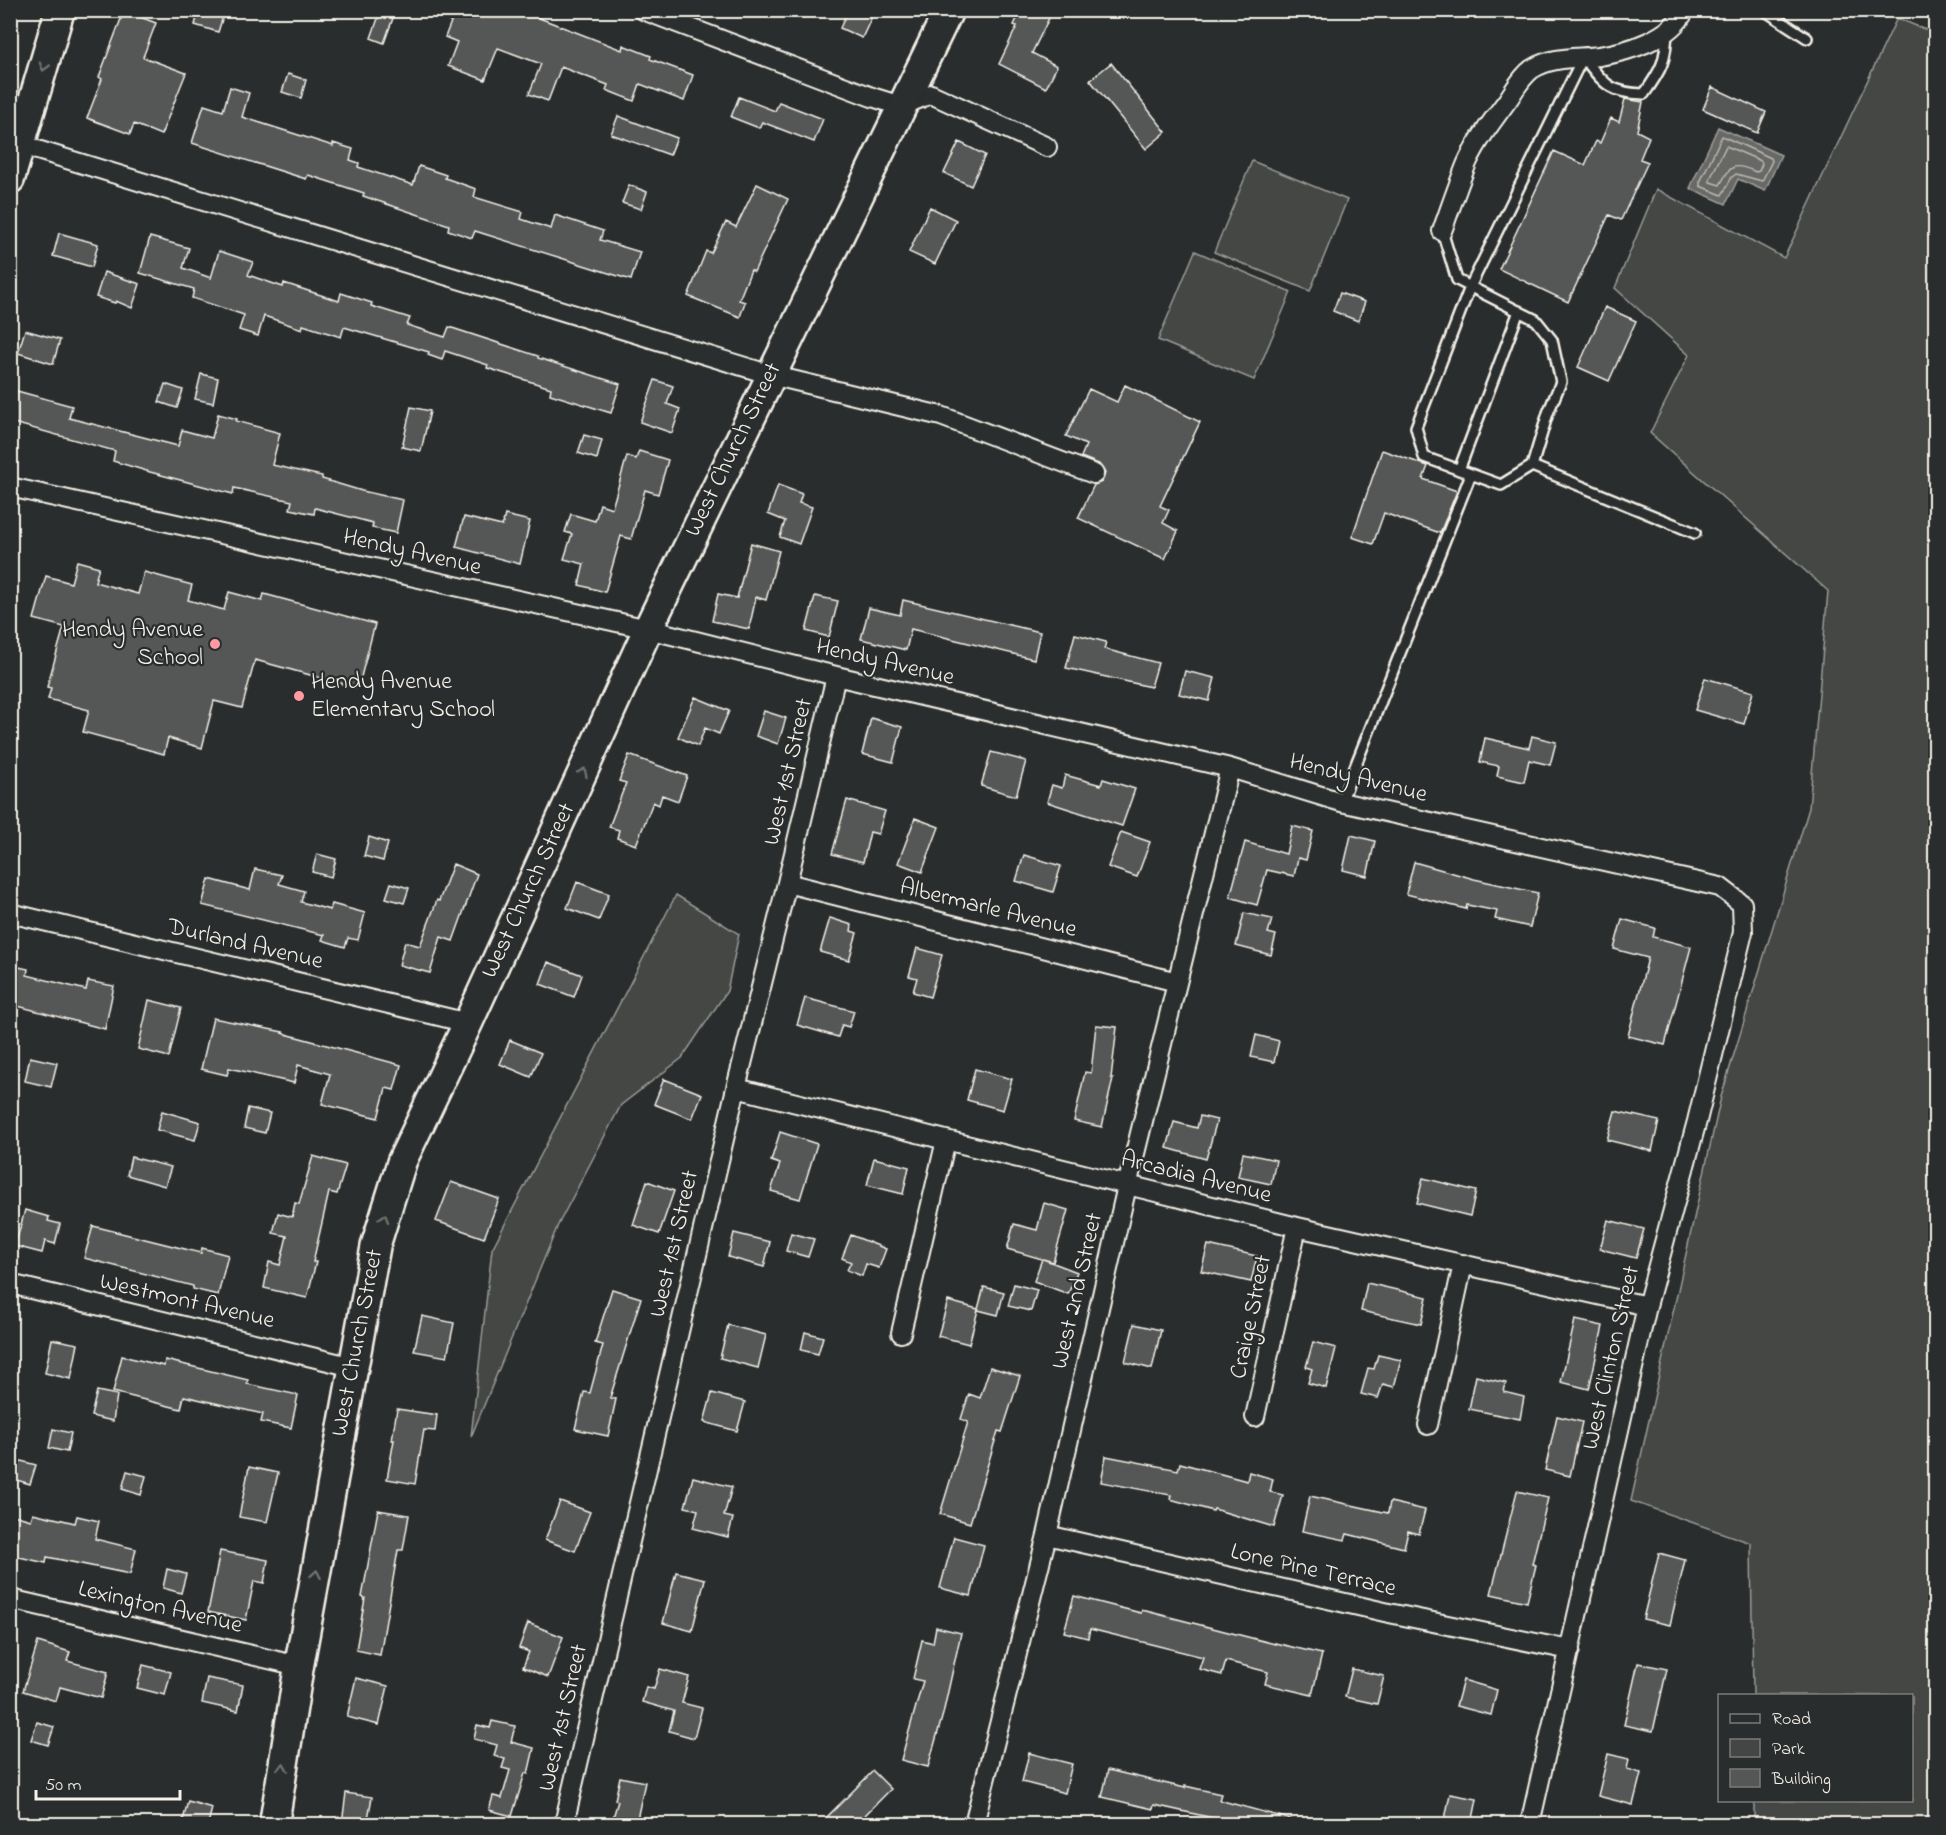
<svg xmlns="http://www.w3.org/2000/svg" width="1946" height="1835" viewBox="0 0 1946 1835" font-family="'Indie Flower',sans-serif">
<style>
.green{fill:#444645;stroke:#9c9c96;stroke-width:1.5}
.water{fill:#676866;stroke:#9f9f9a;stroke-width:1.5}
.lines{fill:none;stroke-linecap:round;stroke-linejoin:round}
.shore{stroke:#bcbab4;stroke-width:1.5}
.building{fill:#555756;stroke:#f4f1e8;stroke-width:1.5}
.service-casing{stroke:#f4f1e8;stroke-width:14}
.minor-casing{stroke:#f4f1e8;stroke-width:22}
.primary-casing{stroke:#f4f1e8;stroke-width:33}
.service{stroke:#2a2d2e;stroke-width:9}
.minor{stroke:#2a2d2e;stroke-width:18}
.primary{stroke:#2a2d2e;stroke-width:28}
.oneway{stroke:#71726f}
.poi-dot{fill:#ff9aa2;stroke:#2a2d2e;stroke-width:2}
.labels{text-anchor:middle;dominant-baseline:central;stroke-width:4.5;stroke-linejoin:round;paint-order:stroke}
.street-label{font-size:24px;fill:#f4f1e8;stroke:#2a2d2e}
.poi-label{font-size:24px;fill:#f4f1e8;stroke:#2a2d2e;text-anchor:end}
</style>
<rect width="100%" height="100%" fill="#2a2d2e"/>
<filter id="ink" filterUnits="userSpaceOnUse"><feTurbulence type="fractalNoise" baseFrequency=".0167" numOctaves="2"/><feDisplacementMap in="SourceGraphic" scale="12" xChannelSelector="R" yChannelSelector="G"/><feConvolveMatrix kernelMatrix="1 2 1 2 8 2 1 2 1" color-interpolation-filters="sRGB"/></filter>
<g filter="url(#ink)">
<!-- green -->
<path class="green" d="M1897,18L1936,34L1935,1824H1754V1801L1912,1800V1696L1753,1695L1751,1543L1631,1501L1721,1097L1809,808L1828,591L1650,433L1689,355L1615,288L1656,189L1784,258Z
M1252,161L1347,200L1310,291L1214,252Z
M1195,251L1291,292L1254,380L1158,340Z
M676,895L739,934L727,991L682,1058L621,1105L558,1225L471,1437L492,1249Z"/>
<!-- water -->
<path class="water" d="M1718,127L1781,155L1765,191L1738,179L1726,204L1690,188Z"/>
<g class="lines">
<!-- shore -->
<path class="shore" d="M1722,136L1771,158L1772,161L1762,181L1736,174L1732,177L1722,195L1700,186V182Z
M1726,146L1761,161L1762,164L1759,171L1756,172C1733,162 1731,165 1720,185L1710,182V179Z"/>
</g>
<!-- building -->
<path class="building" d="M199,10H225L218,32L195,25Z
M381,10H396L384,43L371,38Z
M425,10H531L529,14L622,50L623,45L651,56L650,59L693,75L684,101L640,84L634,101L606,90L608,85L561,67L548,101L529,94L541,64L498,48L485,80L448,66L457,42L445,37L451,22Z
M848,10H875L862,38L840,28Z
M1021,10H1053L1032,53L1057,66L1046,88L999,64L1017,26L1014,25Z
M124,11L156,23L143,57L186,73L161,135L134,124L130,134L87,118L102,79L99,77Z
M1111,63L1166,132L1146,149L1090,80Z
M288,74L306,80L301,98L282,92Z
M230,87L249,93L242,117L333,146V143L353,149L350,160L359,163L358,167L413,185L419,166L446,175L445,178L476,189L474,197L523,212L521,219L551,229L555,215L603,231L600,240L640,252L631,280L475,231L472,238L448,230L449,225L363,196L364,193L308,175L306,179L192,143L204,105L223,111Z
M1712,87L1766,112L1757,133L1703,109Z
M739,97L775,111L779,102L823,119L814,142L762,122L759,128L731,117Z
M1625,99L1643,102L1637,131L1649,137L1640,159L1648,162L1621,220L1609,215L1568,302L1499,269L1554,151L1585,165L1596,141L1600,143L1611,118L1619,122Z
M618,116L677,138L670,155L611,134Z
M959,142L985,155L971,186L944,173Z
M757,184L788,199L754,272L751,270L739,300L745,302L740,317L688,296L706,251L711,253L726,222L736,227Z
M629,185L647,192L641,209L622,203Z
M930,207L956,220L935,264L909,252Z
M59,233L98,244L92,267L53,256Z
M150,237L189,248L183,268L211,278L219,251L253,262L248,275L283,287L284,283L339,301L341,293L372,303L371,306L410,318L407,325L445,337L449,327L538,356V358L620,384L611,413L550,394L551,388L487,368L488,365L445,351L442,360L428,355L429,352L344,327L341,337L303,325L302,329L264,316L258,336L239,330L244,315L192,298L194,289L140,273Z
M104,272L140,284L132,308L116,301L115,303L96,297Z
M1340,293L1365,302L1358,321L1333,311Z
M1605,307L1636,321L1609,381L1578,367Z
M25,330L60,340L53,364L18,353Z
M201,374L218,378L213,403L195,399Z
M655,380L673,386L667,404L680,409L672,433L640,422Z
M165,384L183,390L177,408L159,402Z
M1125,385L1200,422L1160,506L1169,510L1163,523L1178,531L1165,559L1078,518L1094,485L1102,482L1105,473L1099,464L1081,457L1086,445L1066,436L1089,389L1117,402Z
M17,391L72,406L69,418L178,446L182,430L212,438L218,414L237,419L236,421L280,433L272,465L322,476V479L362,491L403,500L396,533L372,528L373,523L315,508L314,514L290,509L292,501L234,488L233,494L150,472L113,461L115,451L10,422V414Z
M411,407L430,411L421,451L402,447Z
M584,435L602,440L597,459L578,453Z
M1382,450L1428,466L1423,479L1457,491L1440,533L1384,513L1373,544L1352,537Z
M639,451L668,460L658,494L645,490L631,539L621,536L605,592L579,585L584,564L564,559L572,534L565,532L571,514L595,521L600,504L612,508L627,456L636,459Z
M778,485L802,494L799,503L812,507L799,544L780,537L785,521L768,514Z
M505,515L530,521L520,564L456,547L464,517L502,526Z
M751,543L779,551L766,600L756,597L749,629L712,621L718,594L737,598Z
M77,561L99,567L95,582L138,594L144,572L192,585L188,600L224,610L229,592L262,601L264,594L375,624L358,688L255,660L242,708L214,701L202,748L168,738L164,754L83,732L89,710L48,699L51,688L47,687L64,627L34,619L46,576L71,583Z
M815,596L838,601L829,637L806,631Z
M903,600L1040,632L1034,659L911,629L906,650L861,639L869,608L900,615Z
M1075,634L1106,642L1104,649L1158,663L1151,687L1066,668Z
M1185,671L1215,678L1209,701L1179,694Z
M1705,678L1753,692L1744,724L1695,710Z
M695,697L729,711L719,734L705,728L698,746L678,737Z
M764,711L786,718L778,744L756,736Z
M871,718L902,727L893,762L862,754Z
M1532,736L1556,742L1550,765L1529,760L1524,782L1497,776L1499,766L1480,762L1485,738L1529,748Z
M991,752L1026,761L1016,796L981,786Z
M629,755L687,776L678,801L662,795L659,805L653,802L636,845L617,838L619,830L609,827L626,783L619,781Z
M1065,775L1101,785L1103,779L1135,789L1122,826L1047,802L1052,785L1062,788Z
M847,800L885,811L878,834L870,832L863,862L832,854Z
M915,818L939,827L922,872L898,863Z
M1292,826L1313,831L1306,860L1298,858L1294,876L1267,870L1257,905L1230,897L1245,842L1286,854Z
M1121,832L1150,842L1137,877L1108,867Z
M1351,835L1375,841L1367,876L1343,870Z
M369,837L388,843L383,861L364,856Z
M317,854L336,859L331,877L312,872Z
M1024,855L1061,866L1053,892L1016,881Z
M1414,862L1474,879L1538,893L1530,927L1495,919L1497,911L1467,905L1466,909L1406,894Z
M453,864L477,874L453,941L441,937L430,973L399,965L405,942L420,946L437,900L439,901Z
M255,869L282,875L279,884L304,891L301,902L330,910L332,904L365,913L358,940L348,938L345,947L322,940L324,935L202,905L209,879L250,890Z
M577,882L609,894L599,920L567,908Z
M391,883L409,888L404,903L386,898Z
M1244,913L1272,919L1268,933L1276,935L1271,955L1236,946Z
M830,918L852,925L851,931L857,933L849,960L820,952Z
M1622,919L1655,928L1653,937L1691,947L1665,1045L1628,1036L1648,958L1614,949Z
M917,948L942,955L930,997L913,992L917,978L909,976Z
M548,962L582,975L574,997L540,984Z
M10,965L28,969L27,975L86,990L88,981L114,986L105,1029L10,1004Z
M805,998L854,1011L849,1027L842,1025L838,1037L797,1025Z
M149,1000L181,1008L169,1057L138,1049Z
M213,1018L283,1032L282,1033L401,1065L394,1090L386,1088L378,1118L322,1104L330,1074L298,1065L294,1083L229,1068L227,1075L201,1069Z
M1096,1025L1117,1027L1111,1078H1113L1102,1127L1074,1121L1085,1072L1091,1073Z
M1256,1035L1279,1041L1274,1062L1251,1057Z
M510,1040L541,1053L531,1077L500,1064Z
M30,1057L57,1063L51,1087L25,1081Z
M975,1069L1012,1079L1003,1110L967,1100Z
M664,1079L702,1094L692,1119L654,1104Z
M248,1108L270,1113L265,1133L244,1128Z
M162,1111L200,1122L195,1140L157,1130Z
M1615,1111L1659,1121L1652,1151L1607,1140Z
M1200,1116L1217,1120L1206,1159L1167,1148L1174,1122L1197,1128Z
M780,1132L817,1144L800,1199L771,1191L780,1164L771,1161Z
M1243,1153L1276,1160L1271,1184L1238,1177Z
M313,1156L346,1165L337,1194L329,1192L313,1262H316L307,1298L264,1288L269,1262L280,1265L287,1236L273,1233L278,1213L292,1217L295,1203L299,1204Z
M131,1157L171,1167L165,1186L127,1175Z
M874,1158L909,1167L903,1194L867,1185Z
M1423,1178L1476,1191L1470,1216L1417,1203Z
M647,1181L674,1191L659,1234L633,1225Z
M451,1182L499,1199L484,1238L436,1221Z
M1044,1203L1068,1210L1053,1262L1043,1259L1077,1272L1068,1294L1034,1281L1042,1259L1007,1249L1014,1224L1037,1230Z
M25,1210L49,1217L48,1221L60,1224L55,1244L45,1241L42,1253L15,1246Z
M1608,1220L1644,1229L1636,1258L1600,1249Z
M93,1226L201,1253L202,1248L228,1255L218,1295L193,1289V1286L84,1258Z
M734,1233L770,1242L764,1267L728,1257Z
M791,1233L814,1239L808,1257L786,1251Z
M851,1235L886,1249L879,1268L866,1264L862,1276L847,1270L851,1262L842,1258Z
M1208,1245L1257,1256L1251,1282L1201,1271Z
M1367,1283L1427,1297L1421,1324L1361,1311Z
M1014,1284L1037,1290L1031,1311L1008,1306Z
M984,1287L1004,1292L998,1315L978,1310L969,1344L938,1336L948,1301L978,1309Z
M612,1289L641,1298L610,1398L616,1399L608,1436L575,1429L584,1392L590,1393L603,1345L595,1343Z
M422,1316L454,1323L447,1357L414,1351Z
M1575,1320L1603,1326L1589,1389L1561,1382Z
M1134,1324L1161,1330L1152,1369L1125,1362Z
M728,1325L766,1335L758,1368L720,1358Z
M805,1332L823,1337L818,1354L801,1350Z
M52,1339L78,1344L71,1379L45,1373Z
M1313,1342L1336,1348L1326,1388L1308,1383L1312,1369L1306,1367Z
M1378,1355L1401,1360L1394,1387L1383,1384L1378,1398L1361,1394L1368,1368L1374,1369Z
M122,1356L164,1366L165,1360L248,1380L247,1384L298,1395L291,1428L261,1422L263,1414L184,1396L181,1409L113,1392Z
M990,1367L1020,1376L1002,1432L998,1431L970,1523L940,1514L968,1422L961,1419L969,1394L980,1398Z
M1476,1376L1506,1383L1504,1392L1524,1397L1520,1419L1469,1409Z
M97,1391L117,1395L113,1421L91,1416Z
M712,1393L745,1402L737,1431L704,1422Z
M397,1409L437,1415L435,1431L424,1430L415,1484L387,1479L394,1440H392Z
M1557,1416L1582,1422L1570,1476L1545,1470Z
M53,1429L71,1433L67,1452L49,1448Z
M1106,1456L1178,1470L1180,1463L1247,1481L1249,1472L1273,1479L1270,1492L1283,1495L1274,1527L1214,1509L1213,1511L1170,1499L1171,1495L1101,1482Z
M10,1458L36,1465L30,1484L10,1478Z
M249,1467L278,1473L267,1522L239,1517Z
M127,1471L146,1476L141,1495L122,1489Z
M693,1477L732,1487L724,1516L733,1518L728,1537L693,1528L698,1510L685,1507Z
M1517,1491L1548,1498L1532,1564L1536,1565L1527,1602L1491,1594Z
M1310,1496L1388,1513L1390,1502L1425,1510L1419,1534L1408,1531L1404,1548L1347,1534L1345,1540L1302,1531Z
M560,1501L590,1512L575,1551L545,1540Z
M378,1510L409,1515L403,1550H398L380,1655L356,1650L365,1598L362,1597Z
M33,1513L75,1523L77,1516L99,1521L95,1539L136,1549L130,1574L47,1557L46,1563L10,1555V1514L31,1520Z
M954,1537L984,1545L971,1596L940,1588Z
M220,1551L268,1560L264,1583L254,1581L246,1620L208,1612Z
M1659,1553L1685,1560L1670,1625L1643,1619Z
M167,1569L186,1574L181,1593L163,1588Z
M676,1572L705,1579L692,1631L663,1623Z
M1074,1596L1141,1613L1142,1610L1275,1644V1643L1322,1654L1312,1695L1265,1684L1268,1672L1226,1661L1222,1675L1199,1669L1203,1657L1090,1629L1088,1638L1064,1632Z
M528,1623L563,1637L548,1677L523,1667L529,1652L519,1648Z
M936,1627L961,1633L943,1714L928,1767L901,1760L923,1681L913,1679L922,1640L933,1643Z
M38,1642L70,1652L67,1661L108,1672L101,1698L60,1687L56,1701L23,1691Z
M1638,1663L1667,1669L1653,1731L1624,1725Z
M143,1665L171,1672L165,1695L137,1688Z
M660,1669L689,1677L682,1703L702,1708L694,1738L669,1731L674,1711L642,1702L646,1687L654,1689Z
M1352,1669L1384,1676L1377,1704L1345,1697Z
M207,1678L243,1685L238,1711L202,1703Z
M356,1678L388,1686L379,1725L347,1717Z
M1463,1680L1497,1690L1491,1715L1456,1706Z
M492,1721L515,1726L511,1742L534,1748L528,1774L525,1773L512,1816L489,1810L493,1796L502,1798L510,1770L502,1768L505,1759L494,1756L497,1745L474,1739L477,1725L490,1728Z
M37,1722L54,1727L48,1745L31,1740Z
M1029,1753L1072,1764L1065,1793L1022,1782Z
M1608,1754L1629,1759L1627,1769L1641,1773L1633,1805L1598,1796Z
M1108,1770L1185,1788V1786L1221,1794L1219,1800L1293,1820L1292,1824H1240L1154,1805L1153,1809L1102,1797Z
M873,1771L891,1789L856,1824H835L827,1817Z
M620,1777L645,1782L636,1824H611L618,1801L615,1800Z
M346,1793L372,1797L367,1824H342Z
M1450,1794L1477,1799L1472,1824H1444Z
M188,1801L212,1808L208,1824H182Z"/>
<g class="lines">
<!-- service casing -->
<g class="service-casing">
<path id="service" d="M1764,10L1807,38
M1442,231L1457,280L1536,320L1552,340L1561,382L1548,413L1532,466L1695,533
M1532,466L1501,485L1424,457L1416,427L1470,287L1583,57C1604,83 1608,93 1644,94C1662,69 1666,61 1667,30
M1459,470L1519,311
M1341,802L1471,474"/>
</g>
<!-- minor casing -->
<g class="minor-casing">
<path id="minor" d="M643,10L872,97L901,106L931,94L1047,147
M21,145L771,375L941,416L1094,474
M1442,231C1450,209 1458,185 1467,163C1477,141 1493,120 1507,101C1514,91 1521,77 1532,69C1553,56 1576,59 1599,56C1627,52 1671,39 1685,10
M10,487L648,629L836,676L1230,768L1341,802L1720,887L1742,904L1743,932L1697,1121L1647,1306L1530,1824
M787,883L1177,982
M10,913L468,1023
M736,1088L1297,1227L1647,1306
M10,1284L353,1367
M901,1333L946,1140
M1255,1417L1297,1227
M1428,1425L1463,1264
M1047,1535L1389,1613L1570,1650
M10,1599L299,1666
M564,1824L736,1088L787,883L836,676
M974,1824L1047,1535L1127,1186L1230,768"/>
</g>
<!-- primary casing -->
<g class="primary-casing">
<path id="primary" d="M10,179L60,10
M274,1824L299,1666L376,1244L402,1161L468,1023L648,629L949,10"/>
</g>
<!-- service -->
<use href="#service" class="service"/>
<!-- minor -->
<use href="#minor" class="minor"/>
<!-- primary -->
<use href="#primary" class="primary"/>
</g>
<!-- one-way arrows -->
<defs><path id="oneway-chevron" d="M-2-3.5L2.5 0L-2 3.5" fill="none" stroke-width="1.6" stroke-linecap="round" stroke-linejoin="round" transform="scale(1.5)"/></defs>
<g class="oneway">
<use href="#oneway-chevron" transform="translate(44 67) rotate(106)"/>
<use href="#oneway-chevron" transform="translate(583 772) rotate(-65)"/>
<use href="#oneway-chevron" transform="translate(384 1218) rotate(-73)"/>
<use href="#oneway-chevron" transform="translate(316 1574) rotate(-80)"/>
<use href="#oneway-chevron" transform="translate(283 1767) rotate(-81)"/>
</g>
</g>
<!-- markers -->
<g class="poi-dot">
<circle cx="215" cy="644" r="6"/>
<circle cx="299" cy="696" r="6"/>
</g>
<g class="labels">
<!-- street labels -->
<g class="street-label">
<text transform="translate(734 450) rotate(-64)">West Church Street</text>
<text transform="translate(412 553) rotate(13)">Hendy Avenue</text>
<text transform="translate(885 663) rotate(13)">Hendy Avenue</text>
<text transform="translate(789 772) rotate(-77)">West 1st Street</text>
<text transform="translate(1358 779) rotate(14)">Hendy Avenue</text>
<text transform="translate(529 891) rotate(-65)">West Church Street</text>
<text transform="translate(988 909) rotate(14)">Albermarle Avenue</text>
<text transform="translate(245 945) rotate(13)">Durland Avenue</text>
<text transform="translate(1196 1178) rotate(14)">Arcadia Avenue</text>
<text transform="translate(675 1244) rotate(-77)">West 1st Street</text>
<text transform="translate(1078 1291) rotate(-77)">West 2nd Street</text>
<text transform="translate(187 1302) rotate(13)">Westmont Avenue</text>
<text transform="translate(1252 1317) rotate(-78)">Craige Street</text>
<text transform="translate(358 1343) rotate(-79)">West Church Street</text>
<text transform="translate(1612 1358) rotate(-77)">West Clinton Street</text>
<text transform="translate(1313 1571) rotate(13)">Lone Pine Terrace</text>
<text transform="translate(160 1608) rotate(13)">Lexington Avenue</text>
<text transform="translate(564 1718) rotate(-77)">West 1st Street</text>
</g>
<!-- poi labels -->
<g class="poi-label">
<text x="203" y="630">Hendy Avenue<tspan x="203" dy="28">School</tspan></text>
<text x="311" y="682" text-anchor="start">Hendy Avenue<tspan x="311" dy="28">Elementary School</tspan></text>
</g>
</g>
<!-- margin -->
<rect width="1946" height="1835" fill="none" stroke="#2a2d2e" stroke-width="36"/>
<rect x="18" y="18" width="1910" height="1799" fill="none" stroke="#f4f1e8" stroke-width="2" filter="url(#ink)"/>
<!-- legend -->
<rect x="1718" y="1694" width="195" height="108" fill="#2a2d2e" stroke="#7b7b78" stroke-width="1.5"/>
<rect x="1730" y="1714" width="30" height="9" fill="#2a2d2e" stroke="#7b7b78" stroke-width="1.5"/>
<text x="1772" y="1724" font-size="18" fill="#f4f1e8">Road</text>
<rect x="1730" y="1739" width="30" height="18" fill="#444645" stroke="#7b7b78" stroke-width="1.5"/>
<text x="1772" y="1754" font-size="18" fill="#f4f1e8">Park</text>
<rect x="1730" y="1769" width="30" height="18" fill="#555756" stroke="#7b7b78" stroke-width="1.5"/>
<text x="1772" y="1784" font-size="18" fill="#f4f1e8">Building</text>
<!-- scale -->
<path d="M36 1790v9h144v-9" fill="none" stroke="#f4f1e8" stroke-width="3"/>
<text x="45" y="1790" font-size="18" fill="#f4f1e8" stroke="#2a2d2e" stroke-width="4.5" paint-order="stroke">50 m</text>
</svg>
